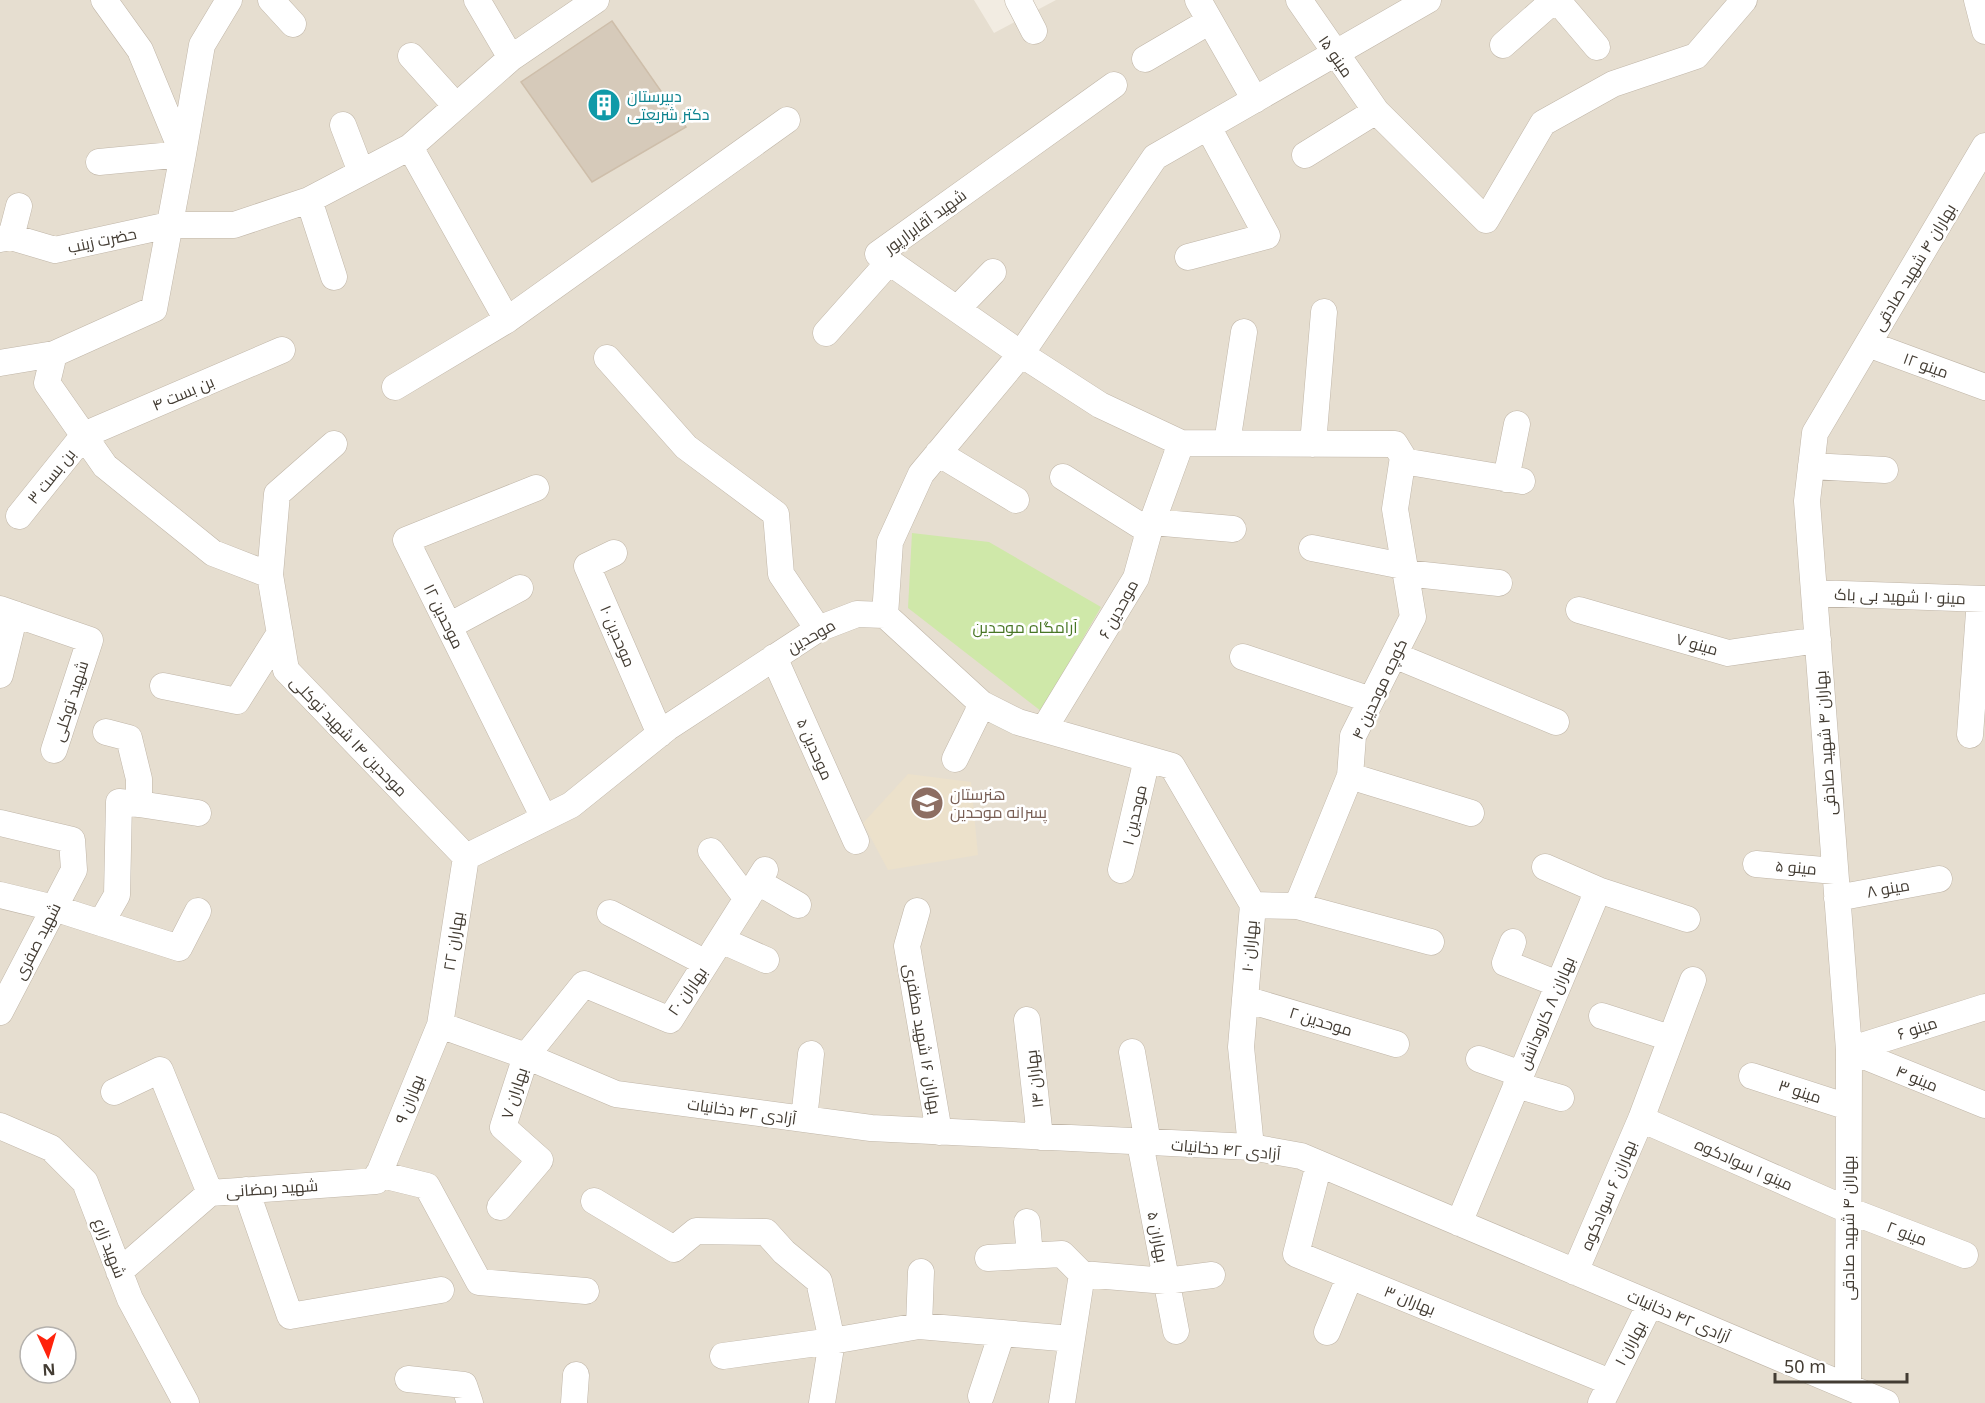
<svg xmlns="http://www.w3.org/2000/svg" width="1985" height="1403" viewBox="0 0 1985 1403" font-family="'Noto Sans',Cairo,sans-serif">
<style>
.residential{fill:#e6ded0;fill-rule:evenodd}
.education{fill:#ece1cb}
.green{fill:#cfe8a9}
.building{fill:#d6caba;stroke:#cebeaa;stroke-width:1.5}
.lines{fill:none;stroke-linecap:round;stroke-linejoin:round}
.minor-casing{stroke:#c0b6a8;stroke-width:27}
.minor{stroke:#fff;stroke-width:26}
.labels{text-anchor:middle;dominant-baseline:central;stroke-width:5;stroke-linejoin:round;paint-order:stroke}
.street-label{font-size:16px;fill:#433c33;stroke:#fff}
.culture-label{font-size:16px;fill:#0d838f;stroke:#fff;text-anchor:start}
.park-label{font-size:16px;fill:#487625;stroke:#fff}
.education-label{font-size:16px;fill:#785e54;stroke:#fff;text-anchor:start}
</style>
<rect width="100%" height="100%" fill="#f2ece2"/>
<!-- residential -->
<path class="residential" d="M0,0H974L994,33L1056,0H1985V1403H0ZM30,1337H66V1373H30Z"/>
<!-- education -->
<path class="education" d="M908,774L971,782L978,855L888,870L863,823Z"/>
<!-- green -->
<path class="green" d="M912,533L989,542L1101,607L1041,711L908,608Z"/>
<!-- building -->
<path class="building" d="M612,21L686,127L592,182L521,82Z"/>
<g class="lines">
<!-- minor casing -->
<g class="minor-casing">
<path id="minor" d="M104,0L140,50L183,154L154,309L54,354L47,383L105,466L213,553L270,575L286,670L466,857
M271,0L293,24
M477,0L511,58
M1018,0L1034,31
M1198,0L1255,100
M1299,0L1376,111L1486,220L1543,123L1613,84L1696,56L1744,0
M1557,0L1597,47
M1977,0L1985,31
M1503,45L1554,0
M411,56L456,106
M1145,59L1210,21
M1114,85L878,254L1021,354L1155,157L1428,0
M343,125L361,172
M410,147L507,320L787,120
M1305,155L1376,111
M99,162L183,154L202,45L229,0
M309,200L334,277
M11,237L19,206
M0,239L11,237L55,250L169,225H234L309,200L410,147L511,58L596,0
M1188,257L1267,236L1208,127
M957,309L993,272
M826,333L889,262
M1868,344L1985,387
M607,358L686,447L776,514L781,574L818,629
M0,363L54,354
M395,387L507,320
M1227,443L1244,332
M1313,444L1324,312
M938,453L1016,500
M1403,461L1522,481
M1811,466L1885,470
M1063,477L1149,531
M1506,479L1517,424
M536,488L406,540L544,818
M19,516L84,435L282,350
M1152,522L1233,529
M1312,548L1403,566
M614,553L587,566L660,734
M1405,573L1499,583
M270,575L277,494L334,444
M1814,593L1985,599
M0,609L90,640L54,750
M1579,610L1728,653L1818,640
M885,615L890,542L921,474L1021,354L1100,405L1181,443L1395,444L1403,457L1395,509L1413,617L1353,736L1350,776L1297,906L1253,905
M449,626L520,588
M1394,655L1556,722
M774,657L856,841
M1243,657L1371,700
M0,675L15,614
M163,686L237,701L280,633
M1044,729L1136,578L1149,531L1181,443
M1970,735L1980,599
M955,759L982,704
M1350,776L1471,813
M139,804L198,813
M0,823L72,840L74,870L0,1012
M711,851L747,899
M466,857L571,805L667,728L818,629L857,614L885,615L982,704L1018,722L1172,766L1253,905L1241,1047L1251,1147
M1756,864L1835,871
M1545,867L1598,890
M1121,870L1147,759
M758,882L798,905
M0,895L54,908L179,948L198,911
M1837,898L1939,879
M1297,906L1431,942
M917,911L907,946L939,1132
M610,913L706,963
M101,923L117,895L119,802L139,804V779L129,738L106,732
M721,940L766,960
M1513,942L1505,963L1558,984
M1245,999L1396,1044
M1602,1016L1670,1038
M1027,1020L1040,1137
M440,1025L526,1056L616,1094L871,1128L1251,1147L1301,1156L1886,1403
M1849,1050L1985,1105
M1849,1050L1985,1007
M1132,1052L1148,1143
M1479,1059L1521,1074
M1752,1076L1848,1107
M1516,1085L1561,1098
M114,1092L160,1070L210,1193
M804,1119L811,1054
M1641,1119L1848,1210L1965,1255
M0,1126L51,1148L85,1182L130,1299L186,1403
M1140,1143L1176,1331
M1319,1164L1296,1254L1610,1382
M378,1174L427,1186L479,1282L586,1291
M246,1190L290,1316L441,1290
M594,1201L674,1249L696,1231L766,1232L784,1252L819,1281L832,1341L723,1356
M500,1207L540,1160L503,1127L526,1056L584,984L670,1020L765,870
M1027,1222L1030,1256
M1459,1223L1598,890L1687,919
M988,1258L1062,1254L1082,1274
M119,1272L210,1193L376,1181L440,1025L466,857
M1575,1272L1641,1119L1693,980
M919,1326L921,1272
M1327,1332L1350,1276
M408,1379L464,1385L470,1403
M1848,1387L1849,1050L1807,501L1815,433L1985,146
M981,1396L1002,1333
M574,1403L576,1375
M822,1403L832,1341L919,1326L1072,1339
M1062,1403L1082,1274L1166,1281L1212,1275
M1601,1403L1650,1304"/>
</g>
<!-- minor -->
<use href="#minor" class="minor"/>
</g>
<!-- icons -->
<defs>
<g id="building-disc" transform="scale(1.725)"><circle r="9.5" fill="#0f9aa8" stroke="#fff"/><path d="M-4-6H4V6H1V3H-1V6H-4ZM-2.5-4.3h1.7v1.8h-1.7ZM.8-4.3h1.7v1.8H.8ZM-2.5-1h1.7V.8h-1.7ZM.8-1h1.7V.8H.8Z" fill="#fff"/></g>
<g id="school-disc" transform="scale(1.725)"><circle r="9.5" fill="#8d6e63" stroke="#fff"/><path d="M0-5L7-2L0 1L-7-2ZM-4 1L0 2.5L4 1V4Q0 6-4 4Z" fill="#fff"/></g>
</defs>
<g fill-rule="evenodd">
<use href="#building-disc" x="604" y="105"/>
<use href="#school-disc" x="927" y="803"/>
</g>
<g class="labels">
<!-- street labels -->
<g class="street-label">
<text transform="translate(1336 56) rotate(55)">مینو ۱۵</text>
<text transform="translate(925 221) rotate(-36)">شهید آقابرارپور</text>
<text transform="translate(102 240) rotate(-12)">حضرت زینب</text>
<text transform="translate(1914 267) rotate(-59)">بهاران ۴ شهید صادقی</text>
<text transform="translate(1926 365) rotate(20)">مینو ۱۲</text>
<text transform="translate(183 393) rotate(-23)">بن بست ۴</text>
<text transform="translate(51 476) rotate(-51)">بن بست ۳</text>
<text transform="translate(1900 596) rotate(2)">مینو ۱۰ شهید بی باک</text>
<text transform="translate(1118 609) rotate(-61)">موحدین ۶</text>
<text transform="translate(444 616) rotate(64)">موحدین ۱۲</text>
<text transform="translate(618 636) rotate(67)">موحدین ۱۰</text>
<text transform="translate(811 636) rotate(-29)">موحدین</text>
<text transform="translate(1697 644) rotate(16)">مینو ۷</text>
<text transform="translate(1379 689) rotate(-65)">کوچه موحدین ۴</text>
<text transform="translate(70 701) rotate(-72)">شهید توکلی</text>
<text transform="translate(349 736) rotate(46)">موحدین ۱۴ شهید توکلی</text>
<text transform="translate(1825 743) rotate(-94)">بهاران ۴ شهید صادقی</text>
<text transform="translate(815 749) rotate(66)">موحدین ۵</text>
<text transform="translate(1134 815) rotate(-77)">موحدین ۱</text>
<text transform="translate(1796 867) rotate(5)">مینو ۵</text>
<text transform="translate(1888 888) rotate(-10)">مینو ۸</text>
<text transform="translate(37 941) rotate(-63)">شهید صفری</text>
<text transform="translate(453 941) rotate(-81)">بهاران ۲۲</text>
<text transform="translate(1249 946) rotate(-85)">بهاران ۱۰</text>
<text transform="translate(687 991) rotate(-55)">بهاران ۲۰</text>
<text transform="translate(1546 1013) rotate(-67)">بهاران ۸ کارودانش</text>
<text transform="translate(1321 1021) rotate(17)">موحدین ۲</text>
<text transform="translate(1917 1028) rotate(-18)">مینو ۶</text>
<text transform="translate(923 1039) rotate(80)">بهاران ۱۶ شهید مظفری</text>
<text transform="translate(1917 1078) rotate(22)">مینو ۴</text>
<text transform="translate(1034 1079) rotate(-97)">بهاران ۱۴</text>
<text transform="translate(1800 1091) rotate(18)">مینو ۳</text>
<text transform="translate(514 1093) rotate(-72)">بهاران ۷</text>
<text transform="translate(409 1099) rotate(-68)">بهاران ۹</text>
<text transform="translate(742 1111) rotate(8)">آزادی ۴۲ دخانیات</text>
<text transform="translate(1226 1149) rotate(5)">آزادی ۴۲ دخانیات</text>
<text transform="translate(1744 1164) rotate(24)">مینو ۱ سوادکوه</text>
<text transform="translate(272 1188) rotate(-4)">شهید رمضانی</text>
<text transform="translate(1608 1195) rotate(-67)">بهاران ۶ سوادکوه</text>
<text transform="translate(1848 1228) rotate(-90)">بهاران ۴ شهید صادقی</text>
<text transform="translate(1907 1233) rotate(21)">مینو ۲</text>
<text transform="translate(1158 1237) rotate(79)">بهاران ۵</text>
<text transform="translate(110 1248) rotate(69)">شهید زارع</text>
<text transform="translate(1410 1300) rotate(22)">بهاران ۳</text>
<text transform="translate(1679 1316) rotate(23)">آزادی ۴۲ دخانیات</text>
<text transform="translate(1630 1343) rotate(-62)">بهاران ۱</text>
</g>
<!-- culture labels -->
<g class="culture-label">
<text x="627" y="96">دبیرستان<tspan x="627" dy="18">دکتر شریعتی</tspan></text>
</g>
<!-- park labels -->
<g class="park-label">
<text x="1025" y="627">آرامگاه موحدین</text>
</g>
<!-- education labels -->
<g class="education-label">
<text x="950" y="794">هنرستان<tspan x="950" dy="18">پسرانه موحدین</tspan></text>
</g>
</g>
<!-- north arrow -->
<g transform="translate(48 1355) rotate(176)"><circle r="28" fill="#ffffff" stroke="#b4b1ad" stroke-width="1.5"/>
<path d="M0-4.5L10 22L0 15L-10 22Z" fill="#ff230c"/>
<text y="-9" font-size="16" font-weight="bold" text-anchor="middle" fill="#433c33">N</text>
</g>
<!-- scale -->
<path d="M1775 1373v9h132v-9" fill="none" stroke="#433c33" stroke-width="3"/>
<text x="1784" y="1373" font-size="18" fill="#433c33" stroke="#ffffff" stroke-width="4.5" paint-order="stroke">50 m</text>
</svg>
